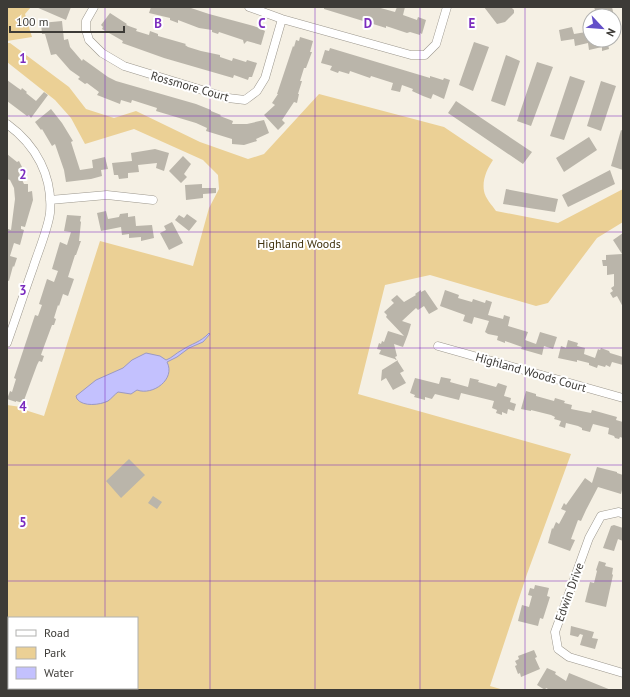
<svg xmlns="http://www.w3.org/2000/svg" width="630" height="697" viewBox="0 0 630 697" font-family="'PT Sans',sans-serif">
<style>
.green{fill:#ebd095;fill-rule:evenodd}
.water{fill:#c3c1fe;stroke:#9b99c2}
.building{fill:#bab5aa}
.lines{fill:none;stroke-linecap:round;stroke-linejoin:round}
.street-casing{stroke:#9c978d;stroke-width:9}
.street{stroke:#fff;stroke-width:8}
.grid{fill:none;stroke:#7b2cbf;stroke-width:1;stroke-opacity:0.55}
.labels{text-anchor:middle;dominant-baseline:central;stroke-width:4;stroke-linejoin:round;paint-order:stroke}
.street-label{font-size:12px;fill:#3d3b37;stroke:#fff}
.park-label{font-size:12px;fill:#40320e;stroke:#fff}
.grid-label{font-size:13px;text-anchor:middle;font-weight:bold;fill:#7b2cbf;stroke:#fff;stroke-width:4;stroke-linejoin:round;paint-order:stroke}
</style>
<rect width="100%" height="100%" fill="#f5f0e4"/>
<!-- green -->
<path class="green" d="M7,7H31L25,14L32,37L7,41Z
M7,43H10L69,87L86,109L114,118L136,111L200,142L248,159L264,154L319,94L444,127L493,160C487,169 482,180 484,191C485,198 492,205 496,211L558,223L623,189V222L597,238L548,303L536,306L430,275L385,285L358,394L571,454L527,574L490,686L504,690H7V405L21,407L25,410L44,416L100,241L193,266L209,208L219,189L218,175L203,160L134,129L85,144L71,118L55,100L7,62ZM9,618H137V688H9Z"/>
<!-- water -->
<path class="water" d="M209,333L210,334L203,342L189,348L177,357L167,362C176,379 153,396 137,390L131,394L118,392C114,395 112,398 108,401C100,405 83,407 77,399L76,396L96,380L123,368L132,360L146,353L160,356L166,360C172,358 176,353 182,350C191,344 201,342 209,333Z"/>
<!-- building -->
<path class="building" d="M36,7H71L66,20Z
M151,7H188L209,14L250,25L263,29V30L265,31L261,45L247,41L244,44L243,40L219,32L218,34L212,32V30L199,28L178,20V23L170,20V18L149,13Z
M324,7H377L395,12L397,7H405L403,15L417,20L418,17L426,20L422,34L420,33V35L410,32L407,33L386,26V28L324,9Z
M484,7H511L514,10V13L505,22L497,24Z
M594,7H612L614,16H597Z
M110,13L127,24L126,25L137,29L136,31L149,35L150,31L158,34V36L186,44L185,45L188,47L201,51L220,55V57L232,61L233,58L246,62L247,60L257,63L252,77H249L248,80L234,75L233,78L164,58L122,43L123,41L102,29L103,27L101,25Z
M62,21L64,40L68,39L70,47L82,61L83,59L108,77L116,81L196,104L211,110V111L221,115L220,116L233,121L232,124H247L264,120L269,133L256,139L257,141L244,145L232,144V139L206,131L207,128L196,123L156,111L157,108L132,100L131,103L121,100L120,104L97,95L99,92L87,83L85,84L78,79L80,77L70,70L56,54L51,55L45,34H42L41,23Z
M572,27L574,34L586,32L588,40H607L609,49L602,51V47L589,50L588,43L575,46L574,39L561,41L559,30Z
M300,37L313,41L310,52H312L306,68H304L300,81H302L298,94H299L297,103L294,102L282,120L285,123L278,130L264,115L275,105L272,103L278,94H277L293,46L294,47L296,40L299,41Z
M474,42L489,47L473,91L459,85Z
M330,48L430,78V76L443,80L444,78L450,80L444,99L433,94L431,99L423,96L412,91L413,89L402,85L400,92L391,90L393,83L371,76L370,78L350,71L349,74L339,71L338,73L330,70L332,66L321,63L325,50L329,51Z
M506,55L520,61L505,106L491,101Z
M537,62L553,67L531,126L517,121Z
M570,76L585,81L564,140L550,136Z
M7,80L18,88L21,90L22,88L27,92L26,93L36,101L44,92L48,95L31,118L29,115L27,116L7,101Z
M601,81L616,86L601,131L587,126Z
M456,101L532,152L523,164L448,113Z
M51,109L62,123L73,141L71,142L80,170L93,168L92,160L105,157L108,169L101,170L102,176L91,179L66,182L64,170L55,144L52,146L42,129L41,130L35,122Z
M621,130L623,131V170L611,166Z
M589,137L597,150L564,172L556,158Z
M155,149L169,153L164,171L156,168L157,163L138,165L139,172L128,173V178L119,179L118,175H114L112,163L132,161L131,153Z
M7,154L17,162L19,161L23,169L18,171L24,184H28V192L32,191L33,200L25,227L21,226V229L24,230L20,245L14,243L10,256L17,258L14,267L13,266L9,281L7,280V234L8,229L11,230L15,199L14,188L10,180L7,179Z
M183,156L191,164L184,174L187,177L181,183L169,171Z
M610,170L615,184L568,207L562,195Z
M202,184V188H216V193L203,194V198L186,200L185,185Z
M506,189L558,199L555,212L503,204Z
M106,211L108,219L119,217L120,214L128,213V217L135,216L136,226L152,225L154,238L141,241V237L129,238V234L122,235L121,227L101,231L97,213Z
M187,214L197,221L189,231L175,220L179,215L184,218Z
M67,215L81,216L80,221L81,222L79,241H81L76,255H75L68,277L74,279L68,296L63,294L59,306L58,305L54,318L56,319L54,325H52L42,352L41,355L44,356L42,362L39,361L37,365L23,403L16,401V402L7,399L10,391L12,392L16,379L14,378L35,315L38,316L42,305L39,304L47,279L54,282L58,271L52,269L60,242L67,245L71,232L64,231Z
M172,222L183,243L169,250L160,233L166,230L164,226Z
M623,233V307L617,296L613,298L610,293L613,291L611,288L614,286V274L607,275V266H603L602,260H606V255L622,254L613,240Z
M421,290V292L425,290L438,309L429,314L424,306L418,310L416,308L402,321L411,324L408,334L403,347L394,344L397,356L395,357L404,371L400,373L406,383L393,390L386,378L381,381L382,370L398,360L379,354L381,350L377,349L379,343L381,344L382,341L384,342L388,331L404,336L386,317L387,315L384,312L394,303L391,300L397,295L404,302L416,295L415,294Z
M445,290L459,295L458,298L472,302L473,299L485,303L486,300L492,302L488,315L503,319L504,315L510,317L508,326L528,332L525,340L536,344L540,332L557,337L553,349L544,346L542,355L521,349L522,347L505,341V343L497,340L498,336L488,334L485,332L489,321L474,317L472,324L463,321L465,315L440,306Z
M568,340L578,343L577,346L585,348L584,354L595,358L598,349L600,350L601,348L609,351L610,353L623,357V365L612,362L610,367L606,365L605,367L598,365L597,368L589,365V363L577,360V362L558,358L561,346L566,348Z
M441,377L451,379L450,382L468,387L470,378L479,380L478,382L496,387L498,383L507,386L504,396L511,398L510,402L516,404L514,411L508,409L507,414L502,412V415L496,413L497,410L492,408L494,401L461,393L459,400L435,394L432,399L425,397V400L414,397L415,395L410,393L415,378L439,384Z
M526,391L536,394V396L554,401L555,398L565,401L564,403L572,405L571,409L591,413L592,410L617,417L616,420L623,422V438L620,437L619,439L615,438L614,436L608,434L609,428L593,424L590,432L582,430V428L578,426L566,423L565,428L559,426L561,421L554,419L555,417L551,415L531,410V411L521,409Z
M129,459L145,475L121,498L106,481Z
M597,467L617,472V473L623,475V486L621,494L598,487L586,510L581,521L578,520L571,539L575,540L570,551L548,543L552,528L553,529L556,522L559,524L566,511L561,509L564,503L566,505L585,478L592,483Z
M153,496L162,502L157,509L148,503Z
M614,525L623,528V541L618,539L614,551L603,548L611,526Z
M599,561L606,563L605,566L613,568L612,574L613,575L606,607L585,602L590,582L594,583L597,571L596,570Z
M535,585L549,588L547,596L550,597L543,619L540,618L538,626L518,621L522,605L529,607L532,596L528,595L530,588L534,589Z
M571,626L594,632L592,638L598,639L595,649L580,645L583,635L580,634L578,637L570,635Z
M534,650L537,657L535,658L540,669L521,677L520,673L518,674L515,666L517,665L515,661L519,659L518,656Z
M547,668L556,672L555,674L566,681L569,673L611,690H550L546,688L545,690L537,685Z"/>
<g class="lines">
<!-- street casing -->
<g class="street-casing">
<path id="street" d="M94,7L86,21V30L89,40L102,53L124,66L228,98L245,100L257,91L265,78L282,19
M249,7L282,19L411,55H425L436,44L447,7
M7,124C36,145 53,176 50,213C48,229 38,252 33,268C24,293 16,318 7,343
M50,200L107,195L153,200
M438,346L623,398
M623,514L619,512L601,516L589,538L555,632L558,649L569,657L623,673"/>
</g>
<!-- street -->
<use href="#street" class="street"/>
</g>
<!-- grid -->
<path class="grid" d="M105,7V618M210,7V690M315,7V690M420,7V690M525,7V690M7,116H623M7,232H623M7,348H623M7,465H623M7,581H623M105,688V690"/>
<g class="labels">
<!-- street labels -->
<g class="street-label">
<text transform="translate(190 86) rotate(16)">Rossmore Court</text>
<text transform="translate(531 372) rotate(16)">Highland Woods Court</text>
<text transform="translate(569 592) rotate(-70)">Edwin Drive</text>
</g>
<!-- park labels -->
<g class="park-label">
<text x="299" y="243">Highland Woods</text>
</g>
</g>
<g class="grid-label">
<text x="158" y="28">B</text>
<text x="262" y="28">C</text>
<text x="368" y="28">D</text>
<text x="472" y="28">E</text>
<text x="23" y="63">1</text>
<text x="23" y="179">2</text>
<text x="23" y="295">3</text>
<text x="23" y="411">4</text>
<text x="23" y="527">5</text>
</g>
<!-- border -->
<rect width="630" height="697" fill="none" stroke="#3d3b37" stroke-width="16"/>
<!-- legend -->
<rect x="8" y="617" width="130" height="72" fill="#ffffff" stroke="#b1b1af"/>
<rect x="16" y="630" width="20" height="6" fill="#ffffff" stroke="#b1b1af"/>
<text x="44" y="637" font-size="12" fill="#3d3b37">Road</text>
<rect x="16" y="647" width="20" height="12" fill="#ebd095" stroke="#b1b1af"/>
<text x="44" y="657" font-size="12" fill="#3d3b37">Park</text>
<rect x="16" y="667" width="20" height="12" fill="#c3c1fe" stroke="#b1b1af"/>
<text x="44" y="677" font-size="12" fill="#3d3b37">Water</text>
<!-- north arrow -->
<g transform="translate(602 28) rotate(116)"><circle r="19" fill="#ffffff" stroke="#b1b1af"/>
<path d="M0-3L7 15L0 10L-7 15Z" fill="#634fc8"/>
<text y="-6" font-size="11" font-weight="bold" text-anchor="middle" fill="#3d3b37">N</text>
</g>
<!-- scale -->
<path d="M10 26v6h114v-6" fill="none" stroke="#3d3b37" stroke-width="2"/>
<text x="16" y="26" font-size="12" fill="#3d3b37" stroke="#ffffff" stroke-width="3" paint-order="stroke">100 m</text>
</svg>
